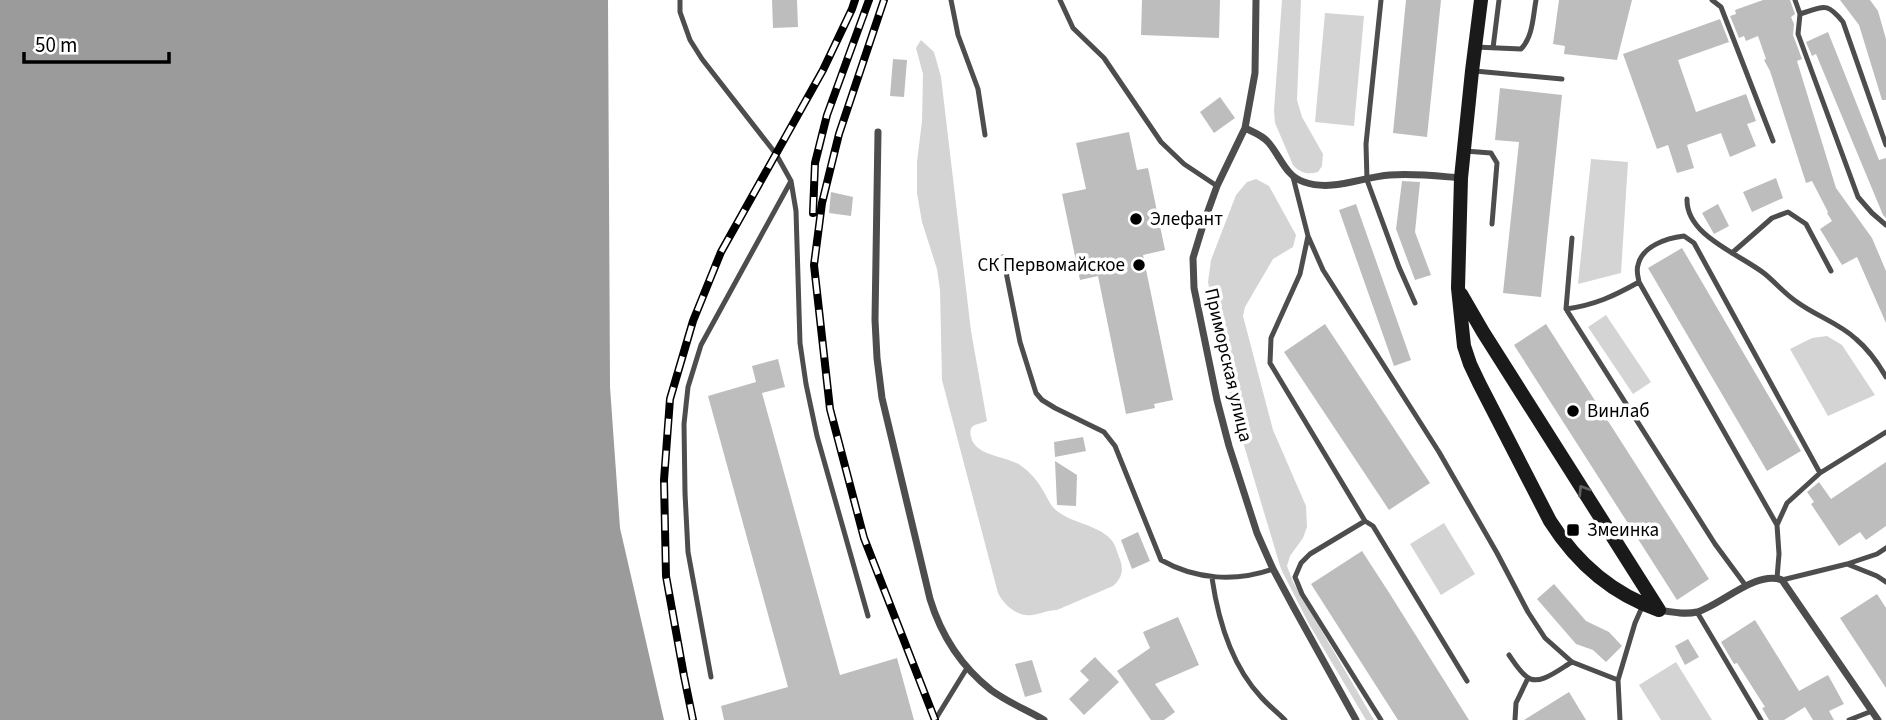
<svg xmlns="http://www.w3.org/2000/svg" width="1886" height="720" viewBox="0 0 1886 720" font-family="'Source Sans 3',sans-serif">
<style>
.green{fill:#d4d4d4}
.water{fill:#9b9b9b}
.building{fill:#bdbdbd}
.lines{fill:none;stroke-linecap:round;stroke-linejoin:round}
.lane{stroke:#4d4d4d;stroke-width:5}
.street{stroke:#4d4d4d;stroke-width:7}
.secondary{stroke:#1a1a1a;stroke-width:14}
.rail-casing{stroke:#000;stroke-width:8}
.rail{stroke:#fff;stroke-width:5;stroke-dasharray:16;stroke-linecap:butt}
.oneway{stroke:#5f5f5f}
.poi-dot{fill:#000;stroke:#fff;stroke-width:2.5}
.labels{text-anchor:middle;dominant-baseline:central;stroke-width:7;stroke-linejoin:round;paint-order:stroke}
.poi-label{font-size:19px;fill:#000;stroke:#fff;text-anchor:start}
.street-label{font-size:19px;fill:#000;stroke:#fff}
</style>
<rect width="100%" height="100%" fill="#fff"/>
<!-- green -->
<path class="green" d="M1282,0H1301L1297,100L1302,117L1323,154L1322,166L1318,172C1308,175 1300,173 1293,165L1275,123L1274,110Z
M1325,13L1364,16L1354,126L1315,122Z
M921,40L934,52L941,77L971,331L987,421C983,423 975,424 972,427C970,429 970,434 971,437C975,456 1006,456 1020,465C1028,470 1038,481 1042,489C1047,496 1050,506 1057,511C1073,524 1101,525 1113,542C1116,547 1117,552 1119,557C1124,569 1123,577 1113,586L1057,610C1047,610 1041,614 1032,615C1017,617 1004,605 998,593L942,380L940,290L937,269L922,222L917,193V162L922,121L923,74L916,48Z
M1591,159L1628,162L1621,273L1578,284Z
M1256,179L1269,186L1296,235L1293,247L1273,259L1245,307L1243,316L1273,430L1306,506L1307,527L1303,538L1290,556L1287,566L1293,582L1374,720H1366L1309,624L1281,569L1231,402L1208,282L1211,260L1236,195L1247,182Z
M1606,315L1651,382L1633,394L1588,327Z
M1827,336L1842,345L1875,395L1828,416L1790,349L1812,338Z
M1444,523L1475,574L1441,595L1410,544Z
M1676,662L1712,720H1661L1639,685Z"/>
<!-- water -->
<path class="water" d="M0,0H608L610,387L620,528L664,720H0Z"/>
<!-- building -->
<path class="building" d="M772,0H797L798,27L773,28Z
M1142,0H1220L1219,38L1141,35Z
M1406,0H1441L1427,137L1393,133Z
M1559,0H1632L1617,60L1564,54L1565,46L1553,44Z
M1763,0H1790L1795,14L1791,17L1794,24L1793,35L1802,59L1797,61L1836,188L1872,238L1886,271V323L1857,257L1842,265L1820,229L1832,221L1827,213L1828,212L1812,181L1806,183L1770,71L1764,60L1766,59L1758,36L1746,41L1744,36L1739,38L1730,16L1736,14L1735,10Z
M1840,0H1870L1878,11L1886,39V100H1882L1859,25Z
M1720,19L1729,42L1678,60L1696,112L1746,94L1756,121L1747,124L1756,146L1730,157L1721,133L1687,145L1694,168L1677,173L1668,145L1657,149L1623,54Z
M1828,32L1879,160L1886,158V218L1883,215L1816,54L1812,56L1806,42Z
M893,59L907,60L904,97L890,96Z
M1500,88L1562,95L1541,297L1503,293L1519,142L1495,140Z
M1220,97L1235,118L1214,133L1200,112Z
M1129,132L1137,170L1148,168L1165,250L1143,255L1173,400L1154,404L1155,408L1126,414L1098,276L1080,280L1062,194L1086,189L1076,143Z
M1776,178L1783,198L1752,212L1743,192Z
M1402,181L1420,182L1415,232L1431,275L1415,280L1396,229Z
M831,192L853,197L851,216L829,213Z
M1356,204L1411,360L1394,366L1339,210Z
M1718,204L1729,226L1714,234L1702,213Z
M1682,248L1801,451L1767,471L1648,268Z
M1325,324L1430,483L1389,510L1284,352Z
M1546,324L1709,579L1677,600L1514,345Z
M778,359L785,387L762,393L840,675L897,658L914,720H724L721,706L788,687L708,396L756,382L752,366Z
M1083,437L1086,451L1055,457L1054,442Z
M1055,461L1077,475L1076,506L1057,505Z
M1886,462V526L1866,540L1860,532L1839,546L1811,504L1814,502L1807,492L1819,482L1831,499Z
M1138,532L1150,561L1132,569L1121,540Z
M1362,551L1388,591L1469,720H1398L1311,584Z
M1554,584L1586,621L1609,632L1622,646L1606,662L1593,650L1576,644L1537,599Z
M1877,594L1886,608V688L1840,618Z
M1178,617L1199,665L1155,684L1175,712L1164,720H1151L1117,671L1150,648L1143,632Z
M1755,620L1799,691L1828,675L1844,704L1829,711L1834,720H1813L1805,707L1784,720H1769L1762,708L1765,707L1737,663L1734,664L1721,642Z
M1688,639L1699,657L1685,665L1675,646Z
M1095,657L1119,682L1084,715L1069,699L1089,680L1080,671Z
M1032,660L1042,692L1025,697L1015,664Z
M1569,692L1586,720H1524Z"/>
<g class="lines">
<!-- lane -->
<path class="lane" d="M680,0V12L690,40L702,59L776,154L791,181L796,211L800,343L806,384L817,436L868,616
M951,0L958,35L978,89L985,135
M1060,0L1073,28L1104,58L1161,142L1184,164L1217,186
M1381,0L1366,144L1367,180L1399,267L1415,303
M1712,0L1721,7L1773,141
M1795,0L1800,14L1798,34L1858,197L1872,213L1886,225
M1800,14C1824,7 1826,1 1843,22L1886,145
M1475,47L1521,49C1533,37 1533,16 1536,0
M1493,48L1499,0
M1475,71L1562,79
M1465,151L1491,153L1497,163L1492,224
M1293,177L1308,236L1323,270L1439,452L1497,553L1528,612L1545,638L1572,662L1618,680
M1687,199C1686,236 1740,254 1765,274C1776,283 1785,294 1797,302C1816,316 1839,323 1856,339C1869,350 1878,363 1886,377
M1308,236L1300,274L1271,338L1270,363L1365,521L1373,526L1467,681
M1572,238L1566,309L1715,544L1746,586
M1732,253L1772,218L1788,212L1806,224L1831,271
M1003,257L1020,342L1036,393L1042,400L1055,408L1104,432L1115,446L1161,560C1196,580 1236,582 1273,569
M1566,309C1595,305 1614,296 1639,282
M1365,521L1310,554L1301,563L1295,577L1302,594L1381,720
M1777,525L1787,503L1820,473L1886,432
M1847,564L1877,554L1886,548
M1212,578C1218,619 1232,666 1261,697C1268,705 1277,712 1285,720
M1777,578L1779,554L1777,525L1639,282C1638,276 1636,271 1638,265C1642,246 1667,238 1684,236L1694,243L1820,473
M1782,580L1847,564L1877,576L1886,582
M1697,612L1761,720
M1509,655C1514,662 1520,672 1527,677C1539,687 1561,668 1572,662
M711,677L688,552L685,493L684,424L688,387L701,345L791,181
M935,720L967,668
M1515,720L1516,703L1528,678
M1620,720L1618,680L1635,623L1643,605
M1849,720L1872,711"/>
<!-- street -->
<path class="street" d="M1256,0L1255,73L1245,128L1217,186L1204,222L1193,258L1194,288L1217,400L1229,446L1257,533L1273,569L1294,608L1356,720
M1245,128C1253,132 1262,135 1268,142C1280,155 1285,176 1304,182C1333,192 1361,177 1390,175C1414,173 1437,176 1461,178
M878,132L875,320L877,358L882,398L930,599C941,635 962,667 991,690C1007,702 1027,710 1044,720
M1659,610C1671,612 1685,615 1697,612C1721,605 1756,570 1782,580L1878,720"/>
<!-- secondary -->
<path class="secondary" d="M1481,0L1472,71L1461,178L1458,288L1464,346L1470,364L1479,383L1550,521C1576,562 1612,594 1659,610
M1461,294L1483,332L1659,610"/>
<!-- rail casing -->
<g class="rail-casing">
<path id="rail" d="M884,0L839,134L822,203L814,265L830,409L864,538L935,720
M813,213L815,163L827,115L869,0
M693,720L684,676L666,576L664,480L670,399L693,321L721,252L823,70L852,9L855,0"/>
</g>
<!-- rail -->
<use href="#rail" class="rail"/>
</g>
<!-- one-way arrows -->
<defs><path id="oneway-chevron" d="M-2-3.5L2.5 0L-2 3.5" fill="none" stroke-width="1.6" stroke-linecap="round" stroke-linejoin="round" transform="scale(1.75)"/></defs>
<use class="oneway" href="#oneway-chevron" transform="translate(1583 490) rotate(-122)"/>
<!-- markers -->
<g class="poi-dot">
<circle cx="1136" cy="219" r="7"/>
<circle cx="1139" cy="265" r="7"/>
<circle cx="1573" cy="411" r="7"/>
<rect x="1566" y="523" width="14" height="14" rx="3.5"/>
</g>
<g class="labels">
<!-- poi labels -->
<g class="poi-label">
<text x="1150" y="219">Элефант</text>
<text x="1125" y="265" text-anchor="end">СК Первомайское</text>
<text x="1587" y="411">Винлаб</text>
<text x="1587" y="530">Змеинка</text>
</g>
<!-- street labels -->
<g class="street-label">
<text transform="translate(1228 365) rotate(77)">Приморская улица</text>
</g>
</g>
<!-- scale -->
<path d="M24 52v10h145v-10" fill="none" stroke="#000000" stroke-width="3.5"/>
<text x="35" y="52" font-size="21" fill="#000000" stroke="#ffffff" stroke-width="5" paint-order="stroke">50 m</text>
</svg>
